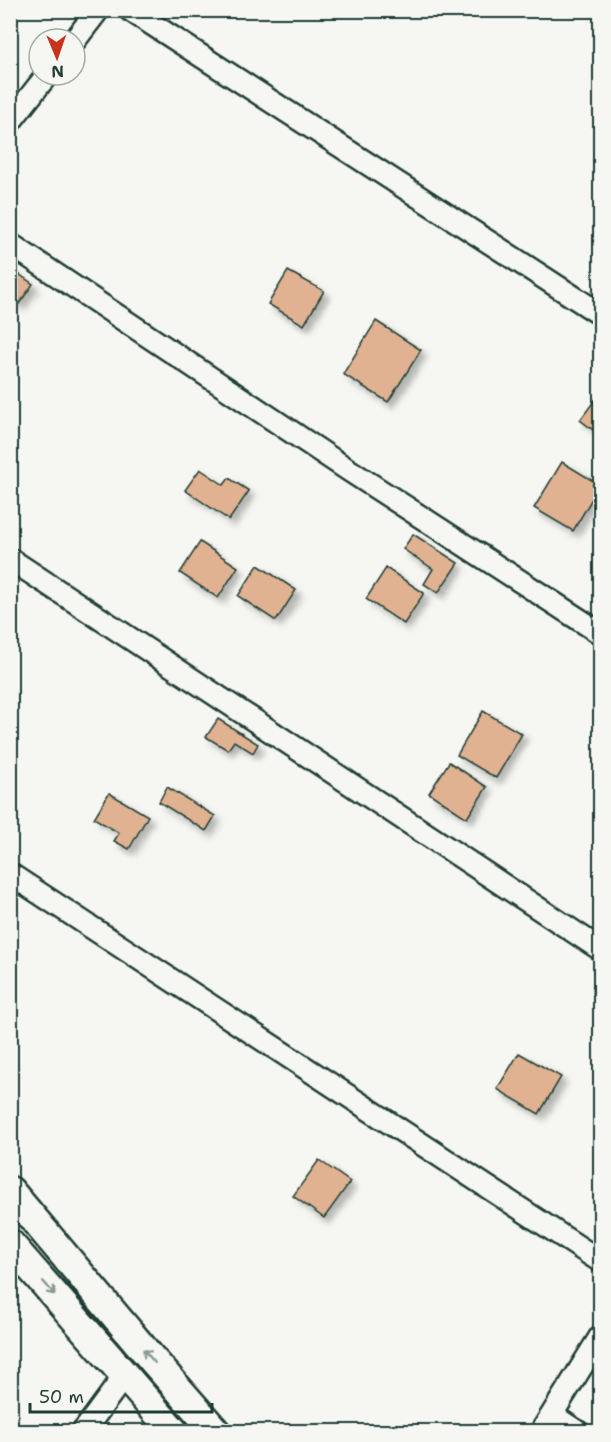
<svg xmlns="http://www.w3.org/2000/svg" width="611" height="1442" viewBox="0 0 611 1442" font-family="'Shantell Sans',sans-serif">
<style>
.building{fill:#e0b291;stroke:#1f3d34;stroke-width:1.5;filter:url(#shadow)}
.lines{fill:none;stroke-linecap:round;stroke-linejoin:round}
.minor-casing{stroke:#1f3d34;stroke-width:26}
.secondary-casing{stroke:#1f3d34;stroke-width:33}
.minor{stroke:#f6f6f2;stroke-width:21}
.secondary{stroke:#f6f6f2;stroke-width:28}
.oneway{stroke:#8a9a93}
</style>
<defs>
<filter id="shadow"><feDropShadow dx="5.5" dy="5.5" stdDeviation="3" flood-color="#0004"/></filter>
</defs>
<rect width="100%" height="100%" fill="#f6f6f2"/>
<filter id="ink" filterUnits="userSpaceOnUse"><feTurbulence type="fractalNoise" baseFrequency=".0167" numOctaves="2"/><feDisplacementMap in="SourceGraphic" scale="12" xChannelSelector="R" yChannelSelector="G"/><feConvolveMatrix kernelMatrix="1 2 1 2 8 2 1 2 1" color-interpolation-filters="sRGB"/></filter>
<g filter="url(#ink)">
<!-- building -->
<path class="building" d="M10,268L33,284L19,304L10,298Z
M288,271L324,291L304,325L268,304Z
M376,321L421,350L388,402L343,374Z
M600,393V435L580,420Z
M562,462L600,485L573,531L534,508Z
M200,469L224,485L229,478L249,491L229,520L185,490Z
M413,534L458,563L438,593L424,584L433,569L403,549Z
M200,542L238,567L218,598L180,573Z
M258,565L296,590L276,621L238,596Z
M386,568L424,593L404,624L366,599Z
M483,711L522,734L496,778L457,755Z
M218,719L258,744L253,753L234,741L228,750L206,737Z
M449,762L487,787L467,818L429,793Z
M167,787L215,816L206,831L159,802Z
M109,793L148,816L129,849L114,841L119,833L94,818Z
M519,1053L561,1077L539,1114L497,1089Z
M319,1160L350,1182L324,1218L293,1196Z"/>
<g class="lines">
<!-- minor casing -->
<g class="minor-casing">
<path id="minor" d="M130,10L600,314
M75,40L98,10
M10,122L47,75
M10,244L347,469L600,633
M10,559L600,949
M10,874L600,1261
M552,1415L578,1432
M83,1432L125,1375
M541,1432L600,1337"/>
</g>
<!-- secondary casing -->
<g class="secondary-casing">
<path id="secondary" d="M10,1191L151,1358L216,1432
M10,1244L174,1432"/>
</g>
<!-- minor -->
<use href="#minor" class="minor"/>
<!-- secondary -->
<use href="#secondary" class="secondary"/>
</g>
<!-- one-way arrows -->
<defs><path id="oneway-shaft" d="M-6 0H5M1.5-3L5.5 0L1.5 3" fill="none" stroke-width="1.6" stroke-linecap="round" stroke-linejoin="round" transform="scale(1.5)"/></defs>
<g class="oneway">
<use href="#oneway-shaft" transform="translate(49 1288) rotate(49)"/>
<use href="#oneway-shaft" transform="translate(149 1356) rotate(-131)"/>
</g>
</g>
<!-- margin -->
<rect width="611" height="1442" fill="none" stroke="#f6f6f2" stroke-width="36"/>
<rect x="18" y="18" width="575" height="1406" fill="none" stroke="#1f3d34" stroke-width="2" filter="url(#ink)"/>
<!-- north arrow -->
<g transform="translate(57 57) rotate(178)"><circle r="28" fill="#f6f6f2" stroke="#a0aca6" stroke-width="1.5"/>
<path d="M0-4.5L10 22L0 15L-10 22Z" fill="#c8321e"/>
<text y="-9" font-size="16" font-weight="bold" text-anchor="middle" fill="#1f3d34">N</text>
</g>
<!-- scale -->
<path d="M30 1403v9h182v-9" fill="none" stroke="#1f3d34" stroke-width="3"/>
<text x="39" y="1403" font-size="18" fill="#1f3d34" stroke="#f6f6f2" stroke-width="4.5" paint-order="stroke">50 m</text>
</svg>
